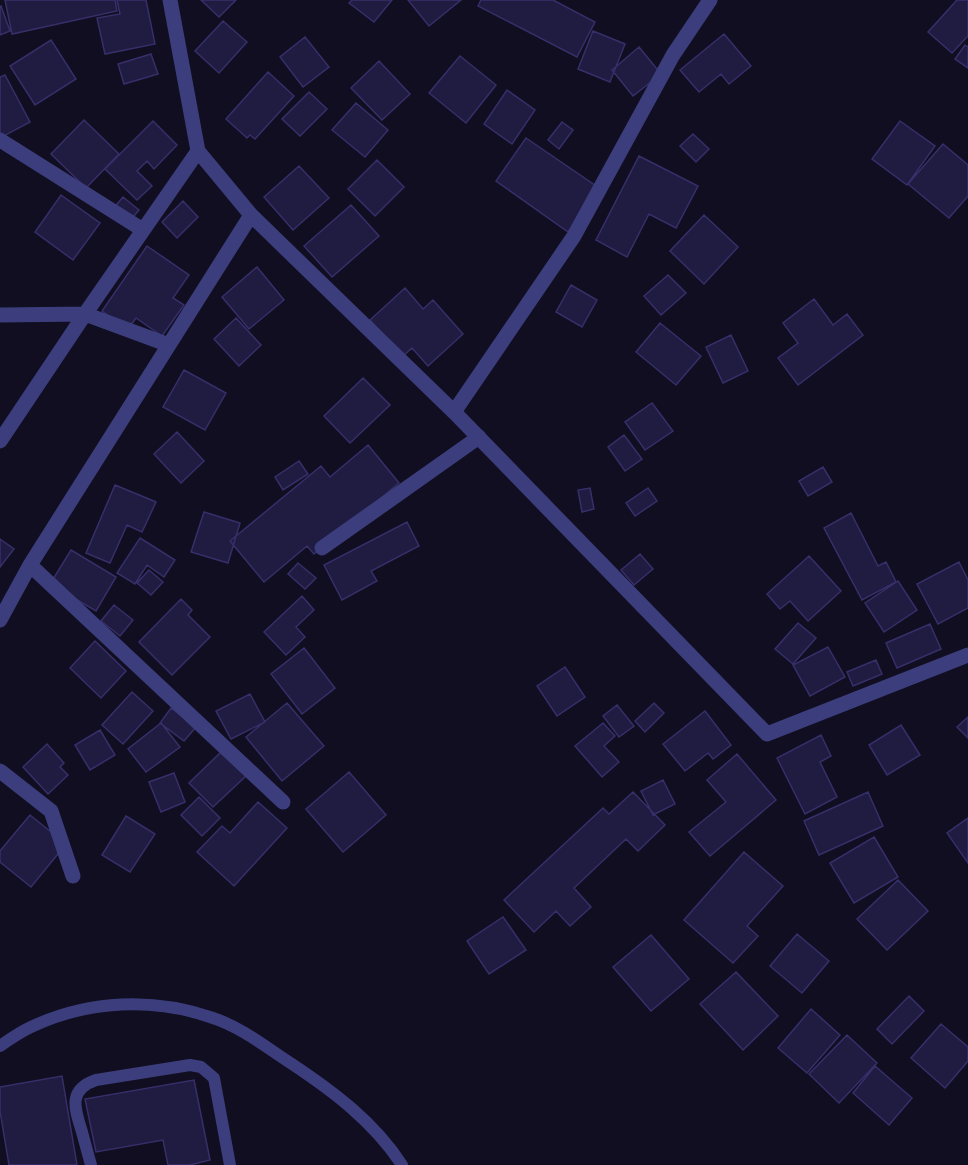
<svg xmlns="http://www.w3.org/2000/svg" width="968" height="1165" viewBox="0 0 968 1165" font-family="'Archivo Narrow',sans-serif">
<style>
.building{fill:#201b40;stroke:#372f6a;stroke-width:1.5}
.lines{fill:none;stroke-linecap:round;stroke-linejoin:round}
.lane{stroke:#3c3d7c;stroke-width:12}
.street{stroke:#3c3d7c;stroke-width:15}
</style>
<rect width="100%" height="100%" fill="#100e20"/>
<!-- building -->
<path class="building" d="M5,0H115L117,11L12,34Z
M117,0H146L155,44L105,54L97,18L120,14Z
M201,0H236L219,17Z
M352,0H392L374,22L349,3Z
M408,0H461L429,26Z
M481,0H553L595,22L577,57L478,6Z
M957,0H968V36L952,53L928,32Z
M1,6L10,31L0,35V7Z
M223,21L247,42L219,73L195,51Z
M593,31L625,44L610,82L578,69Z
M724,34L751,66L729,84L721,74L699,92L680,70Z
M305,37L329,67L303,87L280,57Z
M51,40L76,79L35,105L10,66Z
M965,45L968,47V68L955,59Z
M639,47L661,74L633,96L612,70Z
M151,54L158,74L124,84L118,64Z
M460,56L496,85L466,123L429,93Z
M379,61L410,94L382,120L351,88Z
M268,72L294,96L255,139L250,135L247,138L226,119Z
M5,75L30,122L0,138V77Z
M507,90L535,110L512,144L484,124Z
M309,92L327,109L300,136L282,119Z
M356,103L388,130L365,157L332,130Z
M84,120L119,154L86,188L51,154Z
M153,121L177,145L154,169L147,161L137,171L152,186L137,200L105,169Z
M900,121L935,146L907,185L872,159Z
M562,122L573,130L559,149L548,140Z
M693,134L709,149L696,162L680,146Z
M526,138L599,188L568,232L496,181Z
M943,144L968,165V196L949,218L908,184Z
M639,156L698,186L676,228L649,214L627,257L596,240Z
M377,160L404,187L375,216L348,189Z
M299,166L329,198L293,230L264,197Z
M61,195L100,223L73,260L35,232Z
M123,197L139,210L128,223L112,210Z
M183,201L198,217L177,238L162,222Z
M351,205L379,236L332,277L304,246Z
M704,215L738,247L704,284L670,251Z
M147,246L189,275L173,298L184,305L162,336L136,318L128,329L102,311Z
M257,267L284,300L249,329L222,297Z
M668,275L686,293L661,315L644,296Z
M571,285L597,300L582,327L556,312Z
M405,288L423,309L433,300L463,334L428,366L412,348L403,356L370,320Z
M814,299L833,325L847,314L863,335L798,385L778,358L798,343L783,323Z
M236,318L261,345L239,366L214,339Z
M660,323L701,356L676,385L636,352Z
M731,335L748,371L723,383L706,347Z
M184,370L226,393L205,430L163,407Z
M363,378L390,405L350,443L324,416Z
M652,403L673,431L645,450L625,422Z
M177,432L204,461L181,483L154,454Z
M624,435L642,459L625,471L608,447Z
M368,445L399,483L314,554L307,546L264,582L230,541L321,466L330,477Z
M299,461L308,474L283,490L275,477Z
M823,467L832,482L808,496L799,481Z
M115,485L156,502L142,532L127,525L110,563L86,553Z
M590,488L594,509L582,512L578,490Z
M648,488L657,501L635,516L626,503Z
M204,512L240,523L228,563L191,552Z
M851,513L878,566L886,562L896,582L862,600L824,528Z
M407,522L419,546L371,571L377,581L342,600L324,565Z
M140,538L175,560L164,577L147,565L135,584L117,573Z
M0,539L14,549L0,567Z
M71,550L116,577L96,611L50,584Z
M640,554L653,569L634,585L621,570Z
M809,556L841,591L808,621L790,601L780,609L767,594Z
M959,562L968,580V608L938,624L917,584Z
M298,563L316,578L305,589L288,574Z
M149,570L163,582L151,595L137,583Z
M898,581L917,610L884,632L865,603Z
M302,596L314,610L296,627L305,637L286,655L264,632Z
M181,599L192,610L188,615L210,637L172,675L139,642Z
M114,605L133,620L120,636L101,621Z
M798,623L816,638L793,664L775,649Z
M930,624L941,649L897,668L886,643Z
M95,641L126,671L101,698L70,668Z
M828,647L845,677L810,696L793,665Z
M304,648L335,688L302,714L271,674Z
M876,660L882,674L853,686L847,672Z
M565,667L585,697L557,716L537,686Z
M132,692L153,711L123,744L102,725Z
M250,694L265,722L231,739L216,711Z
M287,703L324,746L282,781L246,737Z
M654,703L664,713L645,732L635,721Z
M617,705L634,726L619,737L603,716Z
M171,708L196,727L184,741L160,723Z
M705,711L731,745L713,759L708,753L685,771L663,744Z
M968,717V738L957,727Z
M161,723L180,747L146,772L128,749Z
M603,723L615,736L604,746L619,762L602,777L575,746Z
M901,725L920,755L887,775L869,745Z
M100,730L115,755L90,770L75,745Z
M821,735L831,756L820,762L837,797L805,814L777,758Z
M47,744L64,763L60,767L68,775L48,794L23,767Z
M222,751L246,776L213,807L189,783Z
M737,754L776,800L710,856L689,832L726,802L707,780Z
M349,772L386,815L343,852L306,809Z
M174,773L185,802L161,812L149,782Z
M663,780L675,804L653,815L641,791Z
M633,792L665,825L638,851L626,839L574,888L591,907L570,926L556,911L534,932L504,900L603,808L609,814Z
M868,792L883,826L819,855L804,821Z
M199,797L220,818L202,836L181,815Z
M258,802L287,828L234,886L197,852L222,826L230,833Z
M30,815L66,844L31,887L0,862V851Z
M126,816L155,834L130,872L102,855Z
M968,818V863L947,833Z
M874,837L898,877L854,903L830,863Z
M744,852L783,886L747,926L758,936L733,963L684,920Z
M898,880L928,911L887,950L857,919Z
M503,917L526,950L489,974L467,941Z
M797,934L829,961L802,993L770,966Z
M651,935L689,979L651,1011L613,967Z
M736,972L778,1016L743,1050L700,1004Z
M909,996L924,1011L892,1044L877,1029Z
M811,1009L840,1035L807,1073L778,1048Z
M941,1024L968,1047V1061L945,1088L911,1058Z
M847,1035L877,1063L839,1103L809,1074Z
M875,1066L912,1098L889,1125L853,1093Z
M62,1076L77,1165H9L0,1111V1087Z
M194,1080L210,1160L190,1165H168L163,1140L96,1152L85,1099Z"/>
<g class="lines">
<!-- lane -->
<path class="lane" d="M0,1046C10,1039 20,1032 31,1027C88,1000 154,997 213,1018C241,1027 267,1048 292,1064C334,1092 374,1122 402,1165
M91,1165C88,1154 85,1143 82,1132C75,1109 67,1090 96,1080L190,1065L201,1067L214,1078L230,1165"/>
<!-- street -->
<path class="street" d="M170,0L198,151L251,215L454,412L767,734L968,655
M0,140L143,230
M0,315L85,314L169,345
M454,412L574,236L673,55L710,0
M0,441L85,314L198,151
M322,548L479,437
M30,565L283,802
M0,620L30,565L251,215
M0,771L51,811L73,876"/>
</g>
</svg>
